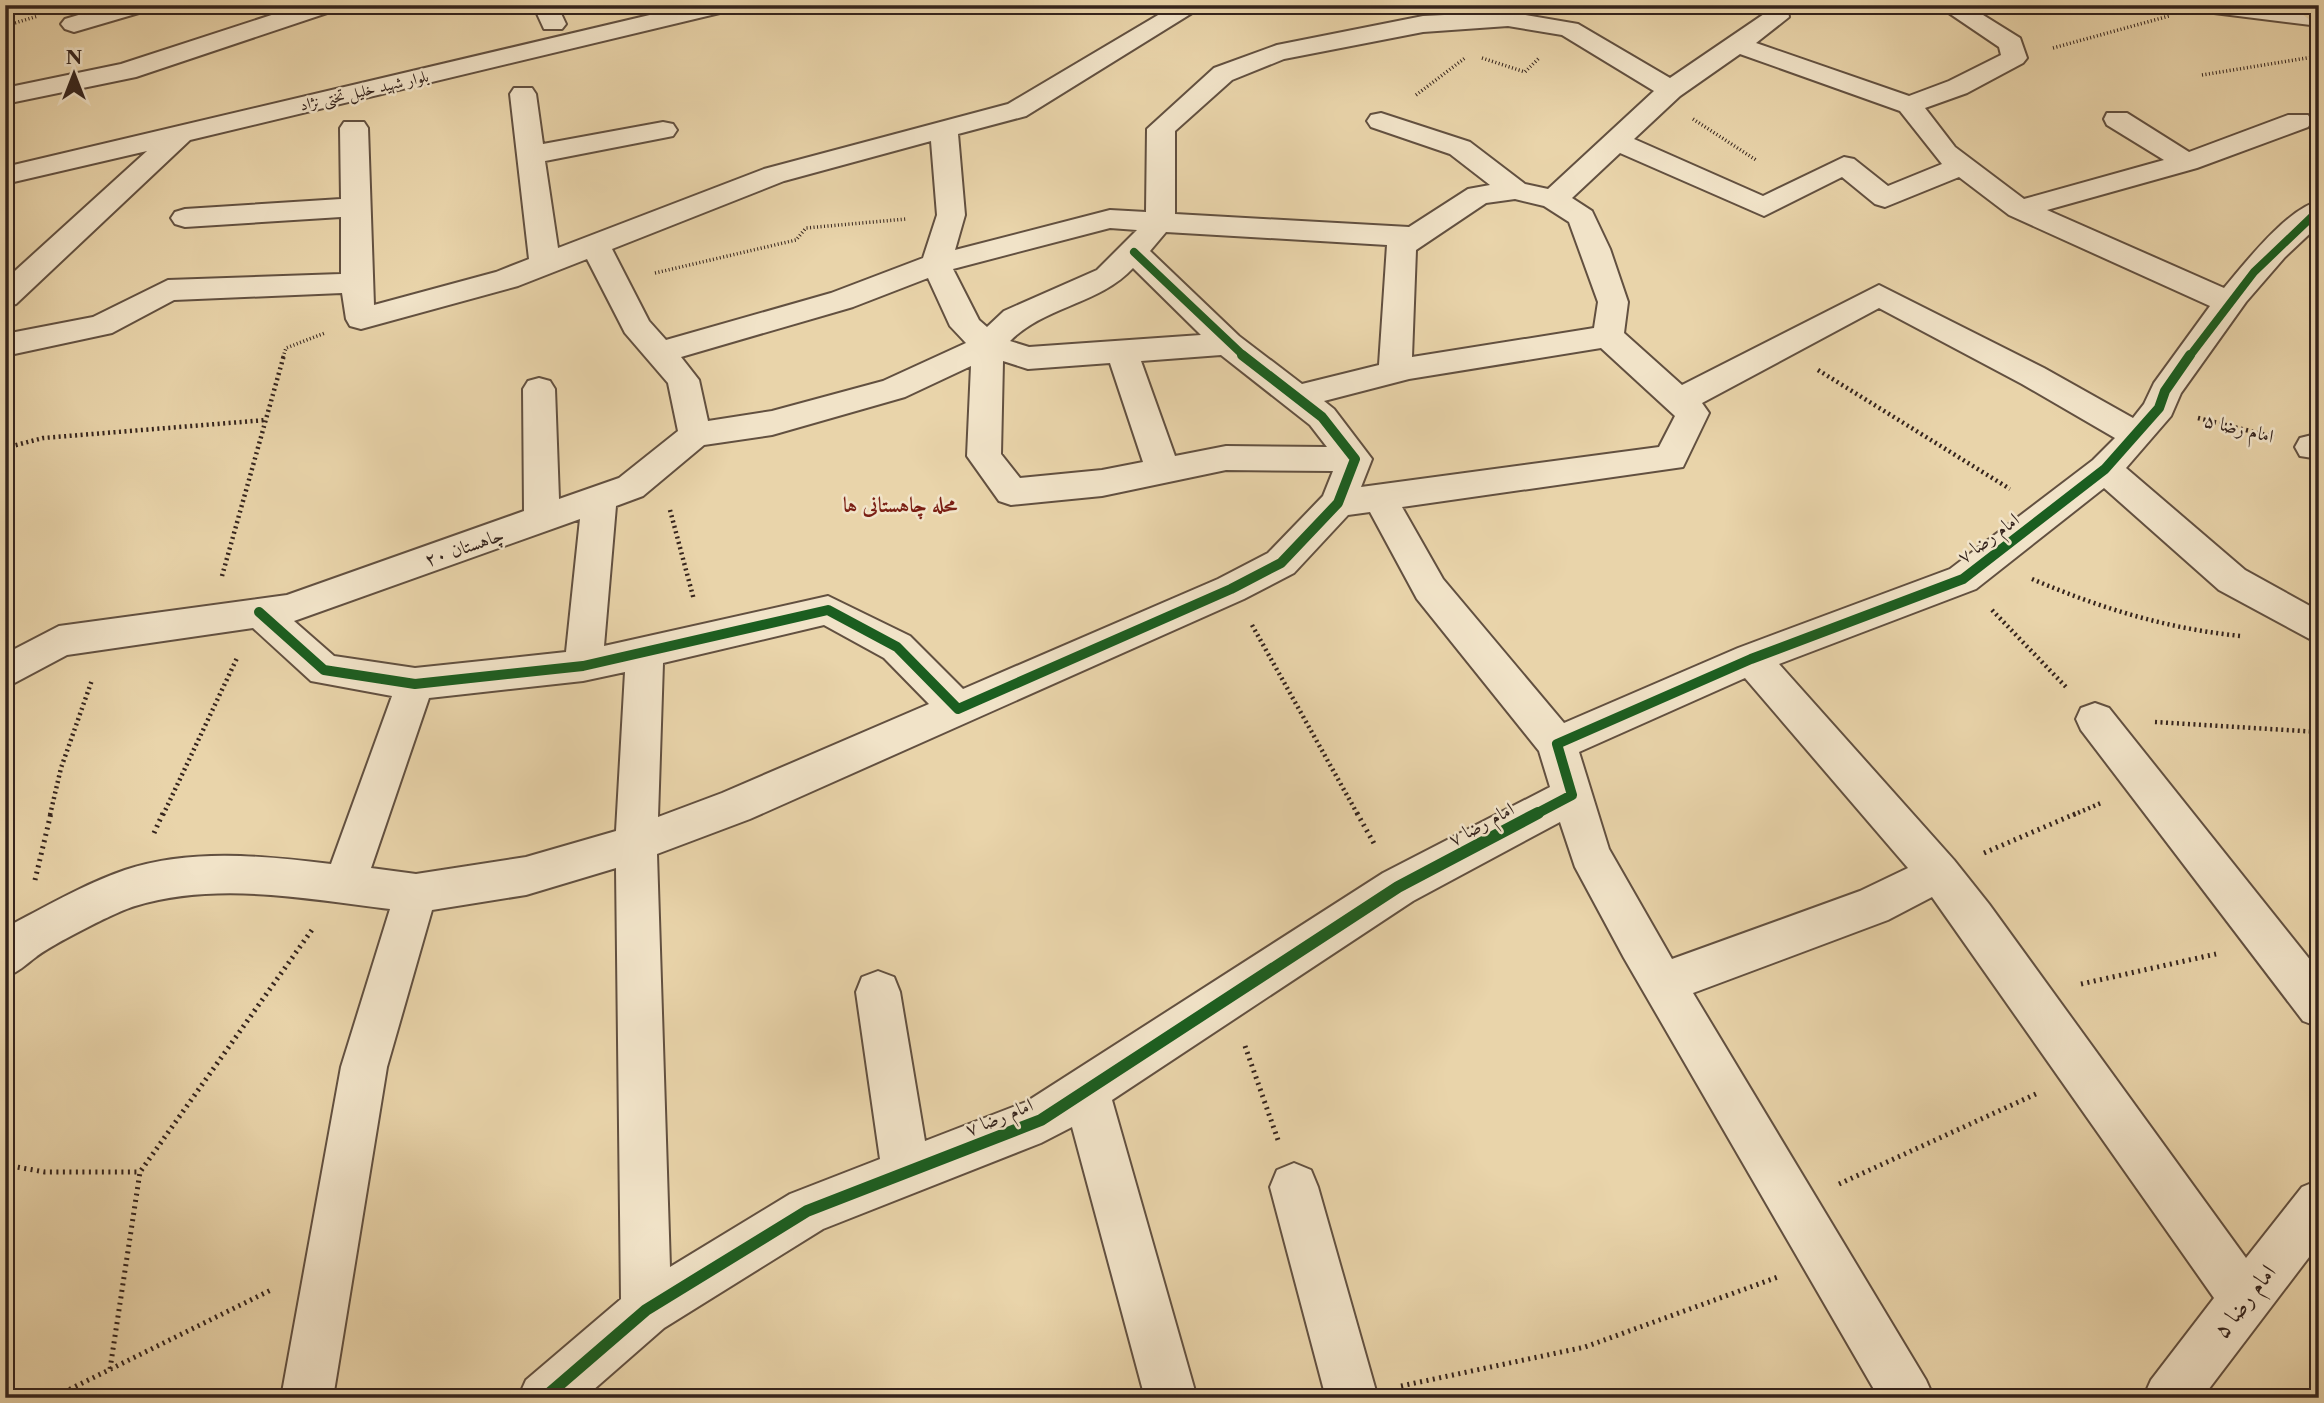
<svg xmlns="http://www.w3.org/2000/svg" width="2324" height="1403" viewBox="0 0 2324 1403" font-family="'Libre Caslon Text',Amiri,serif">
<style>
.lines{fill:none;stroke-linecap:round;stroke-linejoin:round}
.minor-casing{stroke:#625040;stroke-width:4}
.major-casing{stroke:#35241d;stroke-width:4}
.path-far2{stroke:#35241d;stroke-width:3.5;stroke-dasharray:1 2.5;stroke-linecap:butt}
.path-far1{stroke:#35241d;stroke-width:4.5;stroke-dasharray:2 3.5;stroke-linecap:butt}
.path{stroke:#35241d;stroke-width:5;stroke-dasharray:2 4.5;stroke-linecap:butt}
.minor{fill:#f1e3c8;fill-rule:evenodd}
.major{fill:#e9d4aa;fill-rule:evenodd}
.cycleway-far2-casing{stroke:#f1e3c8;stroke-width:11}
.cycleway-far1-casing{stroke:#f1e3c8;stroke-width:14}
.cycleway-casing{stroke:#f1e3c8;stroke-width:17}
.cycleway-far2{stroke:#1b5e20;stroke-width:8}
.cycleway-far1{stroke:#1b5e20;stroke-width:10}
.cycleway{stroke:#1b5e20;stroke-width:12}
.labels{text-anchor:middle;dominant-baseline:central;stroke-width:5;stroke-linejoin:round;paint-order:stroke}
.far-street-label{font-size:16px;fill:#35241d;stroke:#f1e3c8}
.street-label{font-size:19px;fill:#35241d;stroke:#f1e3c8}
.neighbourhood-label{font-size:21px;font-weight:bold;fill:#7a1f14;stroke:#f1e3c8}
.near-street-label{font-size:23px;fill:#35241d;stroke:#f1e3c8}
</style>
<rect width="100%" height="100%" fill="#e9d4aa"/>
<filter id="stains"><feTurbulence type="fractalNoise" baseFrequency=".00286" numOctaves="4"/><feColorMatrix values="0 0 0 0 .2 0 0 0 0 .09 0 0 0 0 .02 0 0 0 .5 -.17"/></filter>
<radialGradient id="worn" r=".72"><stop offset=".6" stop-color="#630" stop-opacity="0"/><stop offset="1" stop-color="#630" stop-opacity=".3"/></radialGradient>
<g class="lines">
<!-- minor casing -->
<g class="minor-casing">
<path id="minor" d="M112,5H152L149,10L74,32L65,29L61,24L65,19Z
M302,5H339L336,10L136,77L5,104V88L121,64Z
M533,5H557L566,24L562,29H544Z
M692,5H736L733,10L724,12L190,140L16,304L5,307V280L147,151L5,184V167Z
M1175,5H1205L1026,116L958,134L965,215L955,250L1110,210L1146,212L1147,129L1214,68L1277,45L1423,16L1508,12L1578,24L1670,78L1764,14L1763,5H1787L1789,17L1756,43L1909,96L1949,81L2001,55L1999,47L1937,5H1967L2020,38L2027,58L2023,63L1967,93L1925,108L1955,147L2024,199L2164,160L2107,125L2104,119L2107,113H2127L2189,152L2288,115H2308L2312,121L2308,127L2197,168L2047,210L2224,288C2245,263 2287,209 2319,201V225L2285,257L2246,302L2181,393L2171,416L2126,468L2245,570L2319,611V644L2219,590L2104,488L1976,589L1779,664L1954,860L1989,904L2246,1258L2302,1187L2319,1180V1244L2202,1398H2143L2151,1380L2214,1298L1932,897L1888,920L1693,993L1926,1380L1934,1398H1879L1624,958L1575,867L1560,822L1413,901L1112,1100L1197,1398H1145L1072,1127L1041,1143L823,1229L664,1328L584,1398H518L526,1380L621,1299L616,868L526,895L432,910L387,1067L333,1398H281L341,1067L390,909C307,899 218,881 135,906C117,911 51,945 36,957C25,965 19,972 5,977V928C43,908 84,884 125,870C191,848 264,856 331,864L392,696L311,681L253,628L67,655L5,688V654L59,626L287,595L524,511L523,389L528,381L539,378L550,381L555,389L559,499L619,478L678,431L668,383L625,333L587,259L518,286L361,329L350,326L346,319L342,293L174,300L112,333L5,356V334L93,317L168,280L341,274V217L185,227L175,224L171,218L175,212L185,209L341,199L340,128L344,122H364L368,128L374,305L496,272L529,259L510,94L514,88H532L536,94L543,144L663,122L673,124L677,130L673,136L663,138L545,161L558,248L764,169L1008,104ZM1508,26L1562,35L1654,91L1548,189L1525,184L1470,142L1381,113L1371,115L1367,121L1371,127L1450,154L1490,185L1468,189L1409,227L1175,214V131L1232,80L1284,59L1423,32ZM1740,54L1900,111L1942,164L1888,186L1854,159L1844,157L1763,196L1634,139L1680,96ZM931,141L937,215L923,258L831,293L666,340L649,321L612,249L784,181ZM1620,153L1764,216L1842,177L1875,204L1885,207L1959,177L2009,215L2210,306L2154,383L2144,404L2133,418L2044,368L1879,285L1682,385L1624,333L1628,302L1610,249L1592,211L1572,198ZM1515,199L1544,206L1569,222L1598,302L1594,328L1412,357L1416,250L1486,203ZM1110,228L1137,230L1097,270L1004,311L987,327L979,320L953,269ZM1166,232L1387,245L1379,365L1302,384L1239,336L1150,251ZM1133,268L1201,335L1029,347L1010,341C1045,306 1100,304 1133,268ZM928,278L950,326L966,343L883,381L772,411L708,421L699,380L681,357L853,307ZM1879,308L2022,384L2115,438L2093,460L1950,569L1738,648L1564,723L1443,579L1402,507L1683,467L1709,413L1702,403ZM1601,348L1675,416L1659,447L1361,487L1372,459L1334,409L1324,401L1409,379ZM1221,355L1310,425L1327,447L1226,446L1175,456L1141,361ZM1003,361L1028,369L1110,363L1143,462L1102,470L1020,478L1001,454ZM971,366L967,456L999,501L1011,505L1102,496L1226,470L1333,471L1323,496L1268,553L1218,579L963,689L910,636L828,596L604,646L616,506L643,496L704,445L772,435L905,397ZM1370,512L1417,599L1539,751L1550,787L1383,873L1026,1102L925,1141L900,992L894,977L878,971L862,977L856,992L880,1159L790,1194L670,1267L657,854L750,819L1244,599L1294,573L1348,515ZM580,519L566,652L415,668L334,656L294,621ZM824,625L884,658L929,704L722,793L658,817L663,663ZM625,672L616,831L526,857L416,874L371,868L429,698L583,681ZM1745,678L1908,868L1860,891L1672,959L1609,849L1579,752Z
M2194,5H2268L2319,11V26L2206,12L2197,10Z
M2312,435H2319V459L2300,456L2295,447L2300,438Z
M2095,703L2109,708L2319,971V1027L2303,1021L2081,730L2076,719L2081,708Z
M1294,1163L1311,1170L1318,1187L1378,1398H1326L1270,1187L1277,1170Z"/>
</g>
<!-- major casing -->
<g class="major-casing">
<path id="major" d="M2290,5H2319V22L2310,20Z"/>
</g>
<!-- path-far2 -->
<path class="path-far2" d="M1610,12L1625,5
M5,26L38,16
M2053,48L2169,16
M1482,58L1525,72L1539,58
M2202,75L2319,56
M1416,95L1465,58
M1693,119L1756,160
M655,273L796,240L806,228L906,219
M283,357L286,348L325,333"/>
<!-- path-far1 -->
<path class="path-far1" d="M1818,370L2010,489
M2198,418L2274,437
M5,448L43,438L266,420
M670,510L694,600
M222,576L284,355
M2032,579C2100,608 2168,629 2241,636
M1992,610L2066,687
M1252,625L1358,815
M2155,722L2319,732
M50,815L61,768L92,680
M163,815L237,658
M2073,815L2101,803"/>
<!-- path -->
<path class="path" d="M1357,813L1376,847
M154,833L163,813
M1984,853L2077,813
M35,880L51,813
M2081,984L2216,954
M1245,1046L1278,1140
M5,1165L45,1172H140
M1839,1184L2038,1093
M110,1369L140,1172L314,927
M1401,1386L1585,1347L1778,1277
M52,1398L273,1289"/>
<!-- minor -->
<use href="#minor" class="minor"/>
<!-- major -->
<use href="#major" class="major"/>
<!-- cycleway-far2 casing -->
<g class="cycleway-far2-casing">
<path id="cycleway-far2" d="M1134,252L1245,357
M2189,357L2254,272L2319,210"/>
</g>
<!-- cycleway-far1 casing -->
<g class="cycleway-far1-casing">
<path id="cycleway-far1" d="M259,612L324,670L415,684L583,666L828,610L897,647L958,709L1231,589L1281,563L1338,503L1355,459L1322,417L1242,355
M1534,815L1572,795L1557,744L1751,659L1963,579L2105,469L2159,408L2165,391L2190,355"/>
</g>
<!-- cycleway casing -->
<g class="cycleway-casing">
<path id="cycleway" d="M544,1398L646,1310L807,1211L1041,1120L1398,887L1538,813"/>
</g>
<!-- cycleway-far2 -->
<use href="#cycleway-far2" class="cycleway-far2"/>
<!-- cycleway-far1 -->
<use href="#cycleway-far1" class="cycleway-far1"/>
<!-- cycleway -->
<use href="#cycleway" class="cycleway"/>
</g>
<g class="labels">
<!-- far-street labels -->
<g class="far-street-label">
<text transform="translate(364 90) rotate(-13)">بلوار شهید خلیل تختی نژاد</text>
</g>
<!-- street labels -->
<g class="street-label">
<text transform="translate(2239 428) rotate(14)">امام رضا ۵</text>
<text transform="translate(1988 538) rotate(-36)">امام رضا ۷</text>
<text transform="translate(464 547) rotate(-19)">چاهستان ۲۰</text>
<text transform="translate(1481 824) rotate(-28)">امام رضا ۷</text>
<text transform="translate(999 1117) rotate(-22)">امام رضا ۷</text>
</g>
<!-- neighbourhood labels -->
<g class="neighbourhood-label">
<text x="900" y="504">محله چاهستانی ها</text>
</g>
<!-- near-street labels -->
<g class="near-street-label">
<text transform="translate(2244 1301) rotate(-52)">امام رضا ۵</text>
</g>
</g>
<!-- margin -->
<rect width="2324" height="1403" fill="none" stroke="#e9d4aa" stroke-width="28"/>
<rect x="7" y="7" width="2310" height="1389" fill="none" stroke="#35241d" stroke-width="3.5"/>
<rect x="14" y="14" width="2296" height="1375" fill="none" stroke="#35241d" stroke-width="2"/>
<!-- north arrow -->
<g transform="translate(74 74)" stroke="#f1e3c8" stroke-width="5" paint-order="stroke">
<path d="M0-5L12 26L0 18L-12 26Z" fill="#35241d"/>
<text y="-10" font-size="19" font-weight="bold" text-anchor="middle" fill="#35241d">N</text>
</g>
<rect width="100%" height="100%" filter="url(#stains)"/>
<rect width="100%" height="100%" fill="url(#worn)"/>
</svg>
